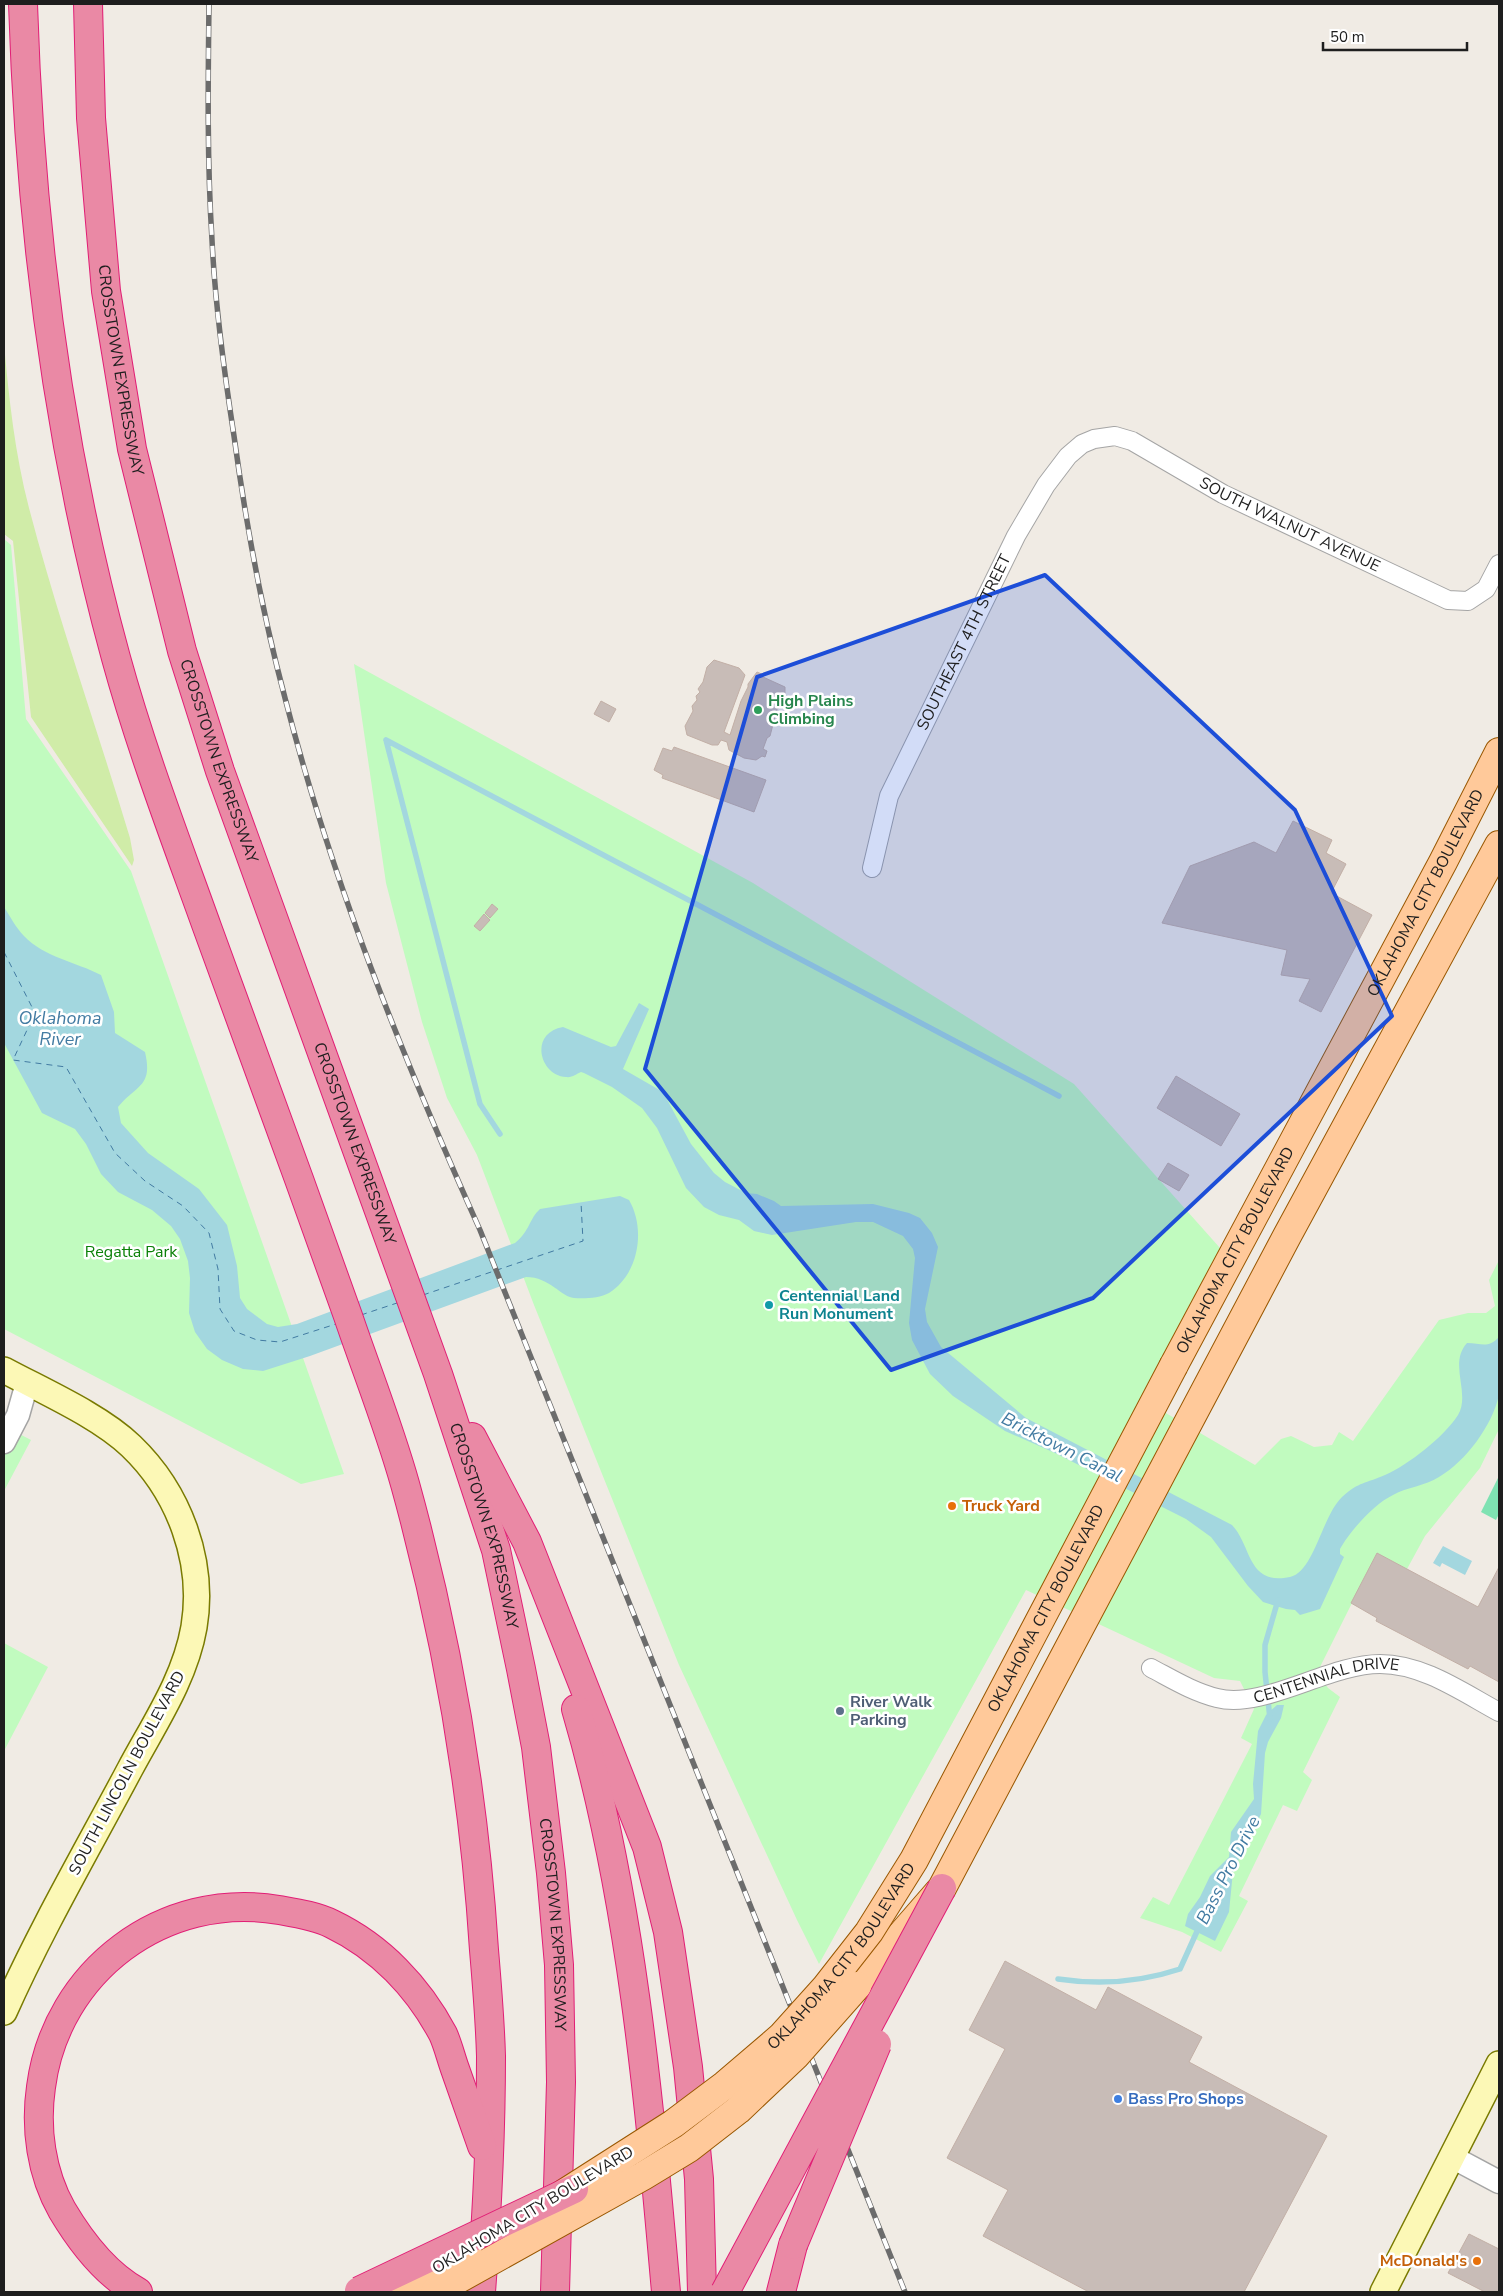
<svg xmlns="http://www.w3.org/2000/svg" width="1503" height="2296" viewBox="0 0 1503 2296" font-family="'Nunito Sans',sans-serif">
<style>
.grass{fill:#d0eca8}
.park{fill:#c1fbbf}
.pitch{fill:#7fe2b2}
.water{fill:#a3d7df}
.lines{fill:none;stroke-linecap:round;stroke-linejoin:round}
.stream{stroke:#a3d7df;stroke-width:5.5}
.ferry{stroke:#427ba2;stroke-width:1;stroke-dasharray:6 5;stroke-linecap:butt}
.building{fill:#c8bcb7;stroke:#c2afa6}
.minor-casing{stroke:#a5a5a5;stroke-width:20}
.tertiary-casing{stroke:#a5a5a5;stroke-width:25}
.secondary-casing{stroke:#797a01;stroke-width:28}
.primary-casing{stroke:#995700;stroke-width:30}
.motorway-casing{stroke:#e11e75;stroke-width:30}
.minor{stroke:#fff;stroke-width:18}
.tertiary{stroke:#fff;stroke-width:22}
.secondary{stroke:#fcf8b6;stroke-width:25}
.primary{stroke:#ffc99a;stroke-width:28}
.motorway{stroke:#ea89a5;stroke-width:28}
.rail-casing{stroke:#6c6c6c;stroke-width:5.5}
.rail{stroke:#fff;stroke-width:4;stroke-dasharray:11;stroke-linecap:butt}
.primary-bridge-casing{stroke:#995700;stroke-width:30;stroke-linecap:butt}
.motorway-bridge-casing{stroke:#e11e75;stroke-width:30;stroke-linecap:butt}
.primary-bridge{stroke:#ffc99a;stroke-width:28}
.motorway-bridge{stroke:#ea89a5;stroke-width:28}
.marked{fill:#1d4ed8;fill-opacity:0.2;stroke:#1d4ed8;stroke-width:4;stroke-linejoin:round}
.leisure-dot{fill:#2e9e5b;stroke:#fff;stroke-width:2}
.culture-dot{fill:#0f9aa8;stroke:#fff;stroke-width:2}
.food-dot{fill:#e8710a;stroke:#fff;stroke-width:2}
.service-dot{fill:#5c6f8a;stroke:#fff;stroke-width:2}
.shop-dot{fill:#3f7fe0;stroke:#fff;stroke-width:2}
.labels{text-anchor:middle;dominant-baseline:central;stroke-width:5;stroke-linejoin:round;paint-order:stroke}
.street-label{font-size:16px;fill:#1e1e1e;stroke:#fff}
.leisure-label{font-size:16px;font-weight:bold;fill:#27864d;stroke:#fff;text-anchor:start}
.park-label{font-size:16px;fill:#0a8107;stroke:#fff}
.culture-label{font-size:16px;font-weight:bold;fill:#0d838f;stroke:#fff;text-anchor:start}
.food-label{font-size:16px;font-weight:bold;fill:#c56008;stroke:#fff;text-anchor:start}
.service-label{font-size:16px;font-weight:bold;fill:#4e5e75;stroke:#fff;text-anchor:start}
.shop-label{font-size:16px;font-weight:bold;fill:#366cbe;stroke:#fff;text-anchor:start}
.water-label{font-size:18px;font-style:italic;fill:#427ba2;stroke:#fff}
</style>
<rect width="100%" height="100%" fill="#f0ebe4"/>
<!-- grass -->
<path class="grass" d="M4,344C9,399 15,454 29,508C58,619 97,728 130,838L134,860L132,866L31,717L13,541L4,534Z"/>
<!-- park -->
<path class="park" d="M4,539L11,545L26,719L131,871L344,1474L301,1484L4,1329Z
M354,664L753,883L1074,1084L1220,1248L1140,1398L1255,1465L1281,1439L1291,1436L1314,1447L1332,1445L1339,1432L1353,1441L1439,1320L1468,1313H1486L1495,1306L1489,1280L1499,1260V1429L1480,1468L1425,1536L1407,1569L1377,1553L1317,1673L1328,1688L1340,1697L1303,1772L1312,1780L1297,1811L1283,1805L1239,1896L1248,1901L1221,1952L1182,1932L1140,1918L1153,1897L1169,1905L1252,1744L1241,1738L1254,1709L1240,1681L1214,1678L1026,1590L819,1964L797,1920L679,1665L534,1305L477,1155L447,1098L422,1022L386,883Z
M4,1426L31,1440L4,1491Z
M4,1643L48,1667L4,1751Z"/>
<!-- pitch -->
<path class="pitch" d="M1499,1476V1514L1496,1520L1481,1512Z"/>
<!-- water -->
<path class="water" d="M4,907C10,916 16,928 24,936C44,957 76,962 101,975L114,1012L115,1033L145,1052C153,1087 137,1084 118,1107L121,1123L148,1153L199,1189L227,1225L237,1266L240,1298L247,1309L267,1324L278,1327L297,1324L515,1243C530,1231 529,1219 540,1209L620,1196L629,1200C646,1229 639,1274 609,1293C600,1298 584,1299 574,1298C561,1297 550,1277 526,1277L310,1356L263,1371L243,1369L222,1360L207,1349L195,1332L189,1313L190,1278L188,1261L180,1239L171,1226L152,1210L118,1192L101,1174L86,1144L75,1129L42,1113L4,1043Z
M639,1003L649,1009L623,1069L663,1092L691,1144L714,1173L725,1182L746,1193L757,1194L774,1201L781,1206L873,1204L909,1213L920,1218L932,1233L938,1247L925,1309L927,1322L941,1347L1026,1418L1232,1525C1252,1546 1247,1586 1290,1577C1314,1572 1322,1516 1342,1497C1360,1481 1365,1484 1385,1475C1408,1465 1444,1437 1458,1415C1471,1393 1448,1364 1467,1343C1481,1343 1488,1349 1499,1337V1395C1492,1426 1466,1461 1439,1477C1425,1486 1407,1487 1393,1495C1374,1504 1350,1531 1340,1549V1554L1344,1557L1320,1609L1300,1615L1295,1610L1286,1609L1263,1602L1248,1586L1211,1537L1186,1519L1055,1453L1005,1431L953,1396L930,1374L912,1340L909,1323L915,1258L913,1249L903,1236L873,1222H856L772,1235L754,1231L739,1220L719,1215L704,1207L686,1188L657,1128L642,1108L612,1087L584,1073L581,1072C576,1074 572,1078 566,1077C539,1075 529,1033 563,1027L611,1047L616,1046Z
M1443,1546L1472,1561L1465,1575L1442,1563L1440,1567L1433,1563Z
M1277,1705H1284L1281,1718L1268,1742L1265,1753L1261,1814L1233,1871L1229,1912L1215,1941L1185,1926L1188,1914L1200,1897L1210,1876L1229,1857L1231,1832L1254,1799L1253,1784L1258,1731L1266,1715Z"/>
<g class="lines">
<!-- stream -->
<path class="stream" d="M386,740L1059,1096
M386,740L480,1104L500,1134
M1270,1719L1265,1672V1645L1278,1600
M1058,1979C1098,1985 1141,1982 1180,1969L1199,1927"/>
<!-- ferry -->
<path class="ferry" d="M4,952L35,1013L13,1060L66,1067L115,1153L145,1181L183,1206L209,1233L218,1269L220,1309L234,1331L257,1340L280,1342L336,1324
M423,1295L583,1241L581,1202
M361,1315L397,1303"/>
</g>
<!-- building -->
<path class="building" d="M714,660L739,668L745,675L724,732L730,735L741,701L748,687V684L757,672L764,675L763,677L785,687V694L781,699L780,707L777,709L770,736L767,738L763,749L767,751L765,757L762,756L756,760L744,758L729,750L727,742L721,740L718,745H712L687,735L685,726L693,711L692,706L697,700L696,696L700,692L698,689L703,682L707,667Z
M601,701L616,709L609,722L594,714Z
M674,747L766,780L754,812L662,778L663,775L654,770L663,748L672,751Z
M1293,821L1332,840L1326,853L1346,864L1331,893L1372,915L1321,1012L1299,1001L1310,979L1281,975L1287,950L1162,923L1190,866L1254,842L1276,853Z
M492,904L498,909L490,918L485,913Z
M484,914L490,920L480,931L474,926Z
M1176,1076L1240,1114L1221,1146L1157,1108Z
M1168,1163L1189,1175L1179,1191L1158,1179Z
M1377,1553L1478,1607L1499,1567V1682L1470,1666L1468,1669L1376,1621L1377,1618L1351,1603Z
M1005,1961L1096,2010L1108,1987L1202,2037L1189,2062L1327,2136L1244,2292H1089L983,2236L1008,2190L947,2158L1005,2049L969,2030Z
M1469,2234L1499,2249V2292H1485L1448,2273Z"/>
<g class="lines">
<!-- minor casing -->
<g class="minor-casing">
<g id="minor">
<path id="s1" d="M872,868L889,796L1016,536L1046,485L1068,456L1082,444L1094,439L1115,436L1132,441L1223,494L1448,600L1468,601L1486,589L1499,564"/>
<path id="s2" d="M1151,1668C1172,1679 1193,1692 1217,1698C1263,1710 1329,1664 1380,1664C1423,1664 1462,1692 1499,1712"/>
</g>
</g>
<!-- tertiary casing -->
<g class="tertiary-casing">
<path id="tertiary" d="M4,1442L18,1415L27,1383
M1452,2157L1499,2182"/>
</g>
<!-- secondary casing -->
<g class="secondary-casing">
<path id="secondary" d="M4,1370C43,1391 100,1416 131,1446C179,1492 205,1561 194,1627C185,1679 154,1724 130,1769C87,1850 41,1929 4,2012
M1383,2292L1499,2064"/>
</g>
<!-- primary casing -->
<g class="primary-casing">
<g id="primary">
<path id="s3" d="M1174,1365L1443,862L1499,752"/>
<path d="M857,1986L942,1888L1287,1236L1499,845"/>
</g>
</g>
<!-- motorway casing -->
<g class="motorway-casing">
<g id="motorway">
<path d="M23,4C30,226 57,443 116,658C141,749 175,838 207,927C254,1056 302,1186 348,1316C367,1372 389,1427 405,1484C447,1636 474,1793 484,1950C487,1985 490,2021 491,2056C491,2135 487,2214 481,2292"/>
<path id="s4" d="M88,4L91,118L106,291L132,449L182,651L220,771L438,1374L496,1550L521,1669L536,1747L551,1873L559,1965L561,2082L555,2292"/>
<path d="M472,1437L527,1542L647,1847L668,1932L688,2067L699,2179L702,2292"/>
<path d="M576,1709C631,1896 649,2098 666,2292"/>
<path d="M138,2292C105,2274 81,2242 62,2210C41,2173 35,2128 41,2087C56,1971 164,1890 279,1910C296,1913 316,1916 332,1924C380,1947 418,1987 443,2034C448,2045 451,2058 455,2069C464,2094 473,2120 482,2146"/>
<path d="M781,2292L793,2245"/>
</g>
</g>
<!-- minor -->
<use href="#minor" class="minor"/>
<!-- tertiary -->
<use href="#tertiary" class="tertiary"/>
<!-- secondary -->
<use href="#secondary" class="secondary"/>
<!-- primary -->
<use href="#primary" class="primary"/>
<!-- motorway -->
<use href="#motorway" class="motorway"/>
<!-- rail casing -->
<g class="rail-casing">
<path id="rail" d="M209,4C208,82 207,161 212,240C215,305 224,371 234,436C246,524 262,612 285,698C332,882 403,1058 480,1230L905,2292"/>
</g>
<!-- rail -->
<use href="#rail" class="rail"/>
<!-- primary-bridge casing -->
<g class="primary-bridge-casing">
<g id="primary-bridge">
<path id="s5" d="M554,2200L673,2124L725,2085L781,2037L826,1987L869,1932L914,1860L1174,1365"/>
<path d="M397,2292L467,2251"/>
<path d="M435,2292L643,2176L689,2148L738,2110L796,2055L857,1986"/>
</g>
</g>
<!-- motorway-bridge casing -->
<g class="motorway-bridge-casing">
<path id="motorway-bridge" d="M793,2245L877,2044
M359,2291L574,2189
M725,2292L942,1888"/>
</g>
<!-- primary-bridge -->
<use href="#primary-bridge" class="primary-bridge"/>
<!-- motorway-bridge -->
<use href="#motorway-bridge" class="motorway-bridge"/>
</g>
<!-- marked area -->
<path class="marked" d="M1045,575L1295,810L1392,1016L1093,1298L891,1370L645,1069L757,677Z"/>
<!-- markers -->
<circle class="leisure-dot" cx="758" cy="710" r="5"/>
<circle class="culture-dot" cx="769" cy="1305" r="5"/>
<g class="food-dot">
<circle cx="952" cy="1506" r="5"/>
<circle cx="1477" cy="2261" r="5"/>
</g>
<circle class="service-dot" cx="840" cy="1711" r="5"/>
<circle class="shop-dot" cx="1118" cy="2099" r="5"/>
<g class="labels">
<!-- street labels -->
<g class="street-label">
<text stroke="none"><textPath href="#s4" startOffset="368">CROSSTOWN EXPRESSWAY</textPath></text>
<text stroke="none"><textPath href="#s1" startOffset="708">SOUTH WALNUT AVENUE</textPath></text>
<text stroke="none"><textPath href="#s1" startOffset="245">SOUTHEAST 4TH STREET</textPath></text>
<text stroke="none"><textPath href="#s4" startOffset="772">CROSSTOWN EXPRESSWAY</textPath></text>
<text stroke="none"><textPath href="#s3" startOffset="535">OKLAHOMA CITY BOULEVARD</textPath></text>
<text stroke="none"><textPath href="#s4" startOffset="1178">CROSSTOWN EXPRESSWAY</textPath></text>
<text stroke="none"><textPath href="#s3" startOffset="130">OKLAHOMA CITY BOULEVARD</textPath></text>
<text stroke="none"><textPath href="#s4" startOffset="1582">CROSSTOWN EXPRESSWAY</textPath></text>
<text stroke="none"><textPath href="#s5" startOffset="786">OKLAHOMA CITY BOULEVARD</textPath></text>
<text stroke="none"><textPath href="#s2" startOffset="185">CENTENNIAL DRIVE</textPath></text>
<text transform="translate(127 1773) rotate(-62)">SOUTH LINCOLN BOULEVARD</text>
<text stroke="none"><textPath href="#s4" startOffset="1988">CROSSTOWN EXPRESSWAY</textPath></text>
<text stroke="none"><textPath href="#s5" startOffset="381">OKLAHOMA CITY BOULEVARD</textPath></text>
<text transform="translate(533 2210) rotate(-31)">OKLAHOMA CITY BOULEVARD</text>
</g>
<!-- leisure labels -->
<g class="leisure-label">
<text x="768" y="701">High Plains<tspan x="768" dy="18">Climbing</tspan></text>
</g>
<!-- park labels -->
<g class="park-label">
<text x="131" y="1252">Regatta Park</text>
</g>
<!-- culture labels -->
<g class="culture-label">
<text x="779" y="1296">Centennial Land<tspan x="779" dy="18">Run Monument</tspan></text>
</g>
<!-- food labels -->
<g class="food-label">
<text x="962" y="1506">Truck Yard</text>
<text x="1467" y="2261" text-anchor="end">McDonald's</text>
</g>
<!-- service labels -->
<g class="service-label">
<text x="850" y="1702">River Walk<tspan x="850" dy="18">Parking</tspan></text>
</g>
<!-- shop labels -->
<g class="shop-label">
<text x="1128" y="2099">Bass Pro Shops</text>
</g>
<!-- water labels -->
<g class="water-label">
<text x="60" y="1018">Oklahoma<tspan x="60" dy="21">River</tspan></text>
<text transform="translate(1062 1447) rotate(27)">Bricktown Canal</text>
<text transform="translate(1228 1870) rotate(-63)">Bass Pro Drive</text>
</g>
</g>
<!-- border -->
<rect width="1503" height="2296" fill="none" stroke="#1e1e1e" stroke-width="10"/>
<!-- scale -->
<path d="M1323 42v8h144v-8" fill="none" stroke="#1e1e1e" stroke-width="2.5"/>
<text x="1330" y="42" font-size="15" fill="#1e1e1e" stroke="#ffffff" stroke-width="4" paint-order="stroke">50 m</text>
</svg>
